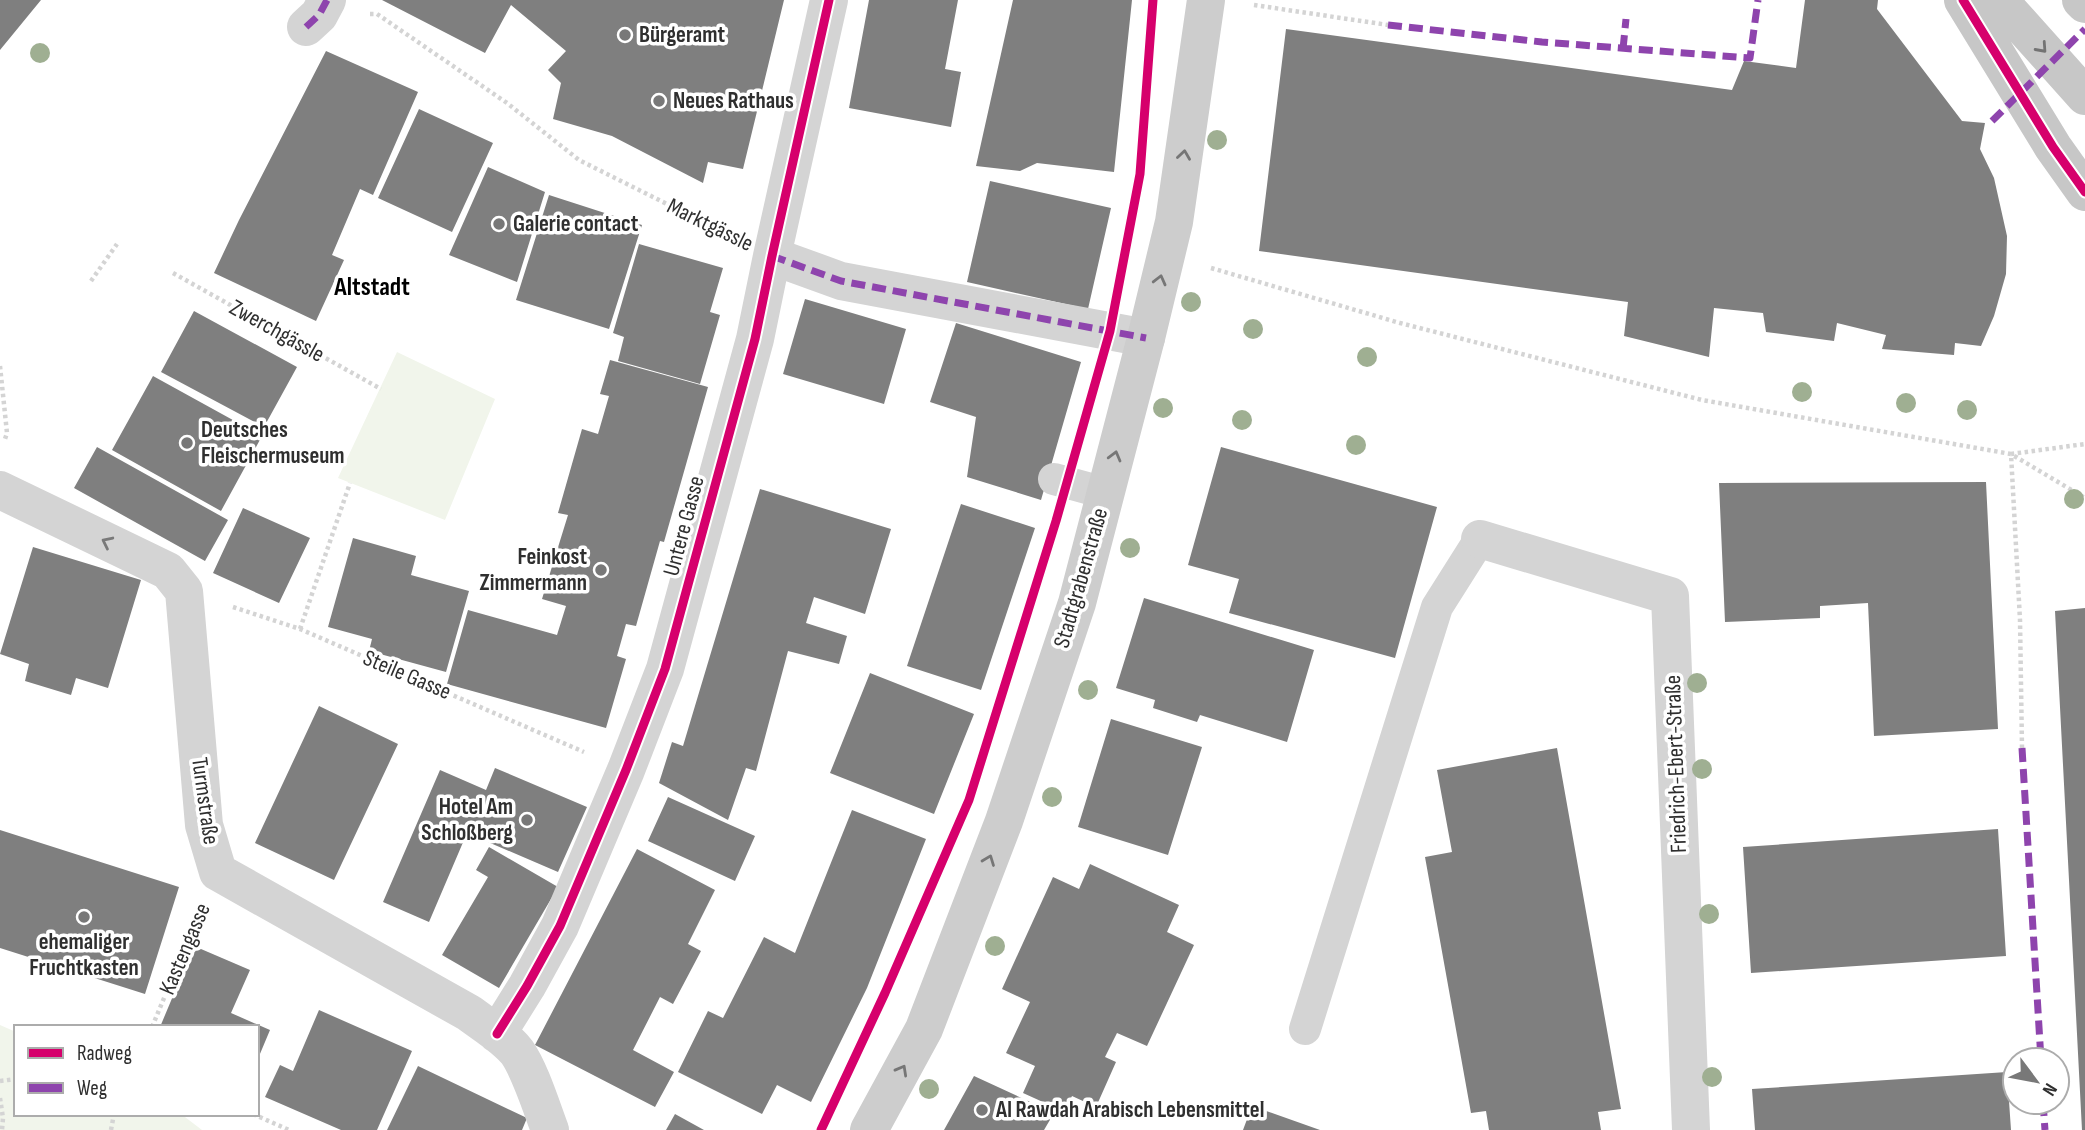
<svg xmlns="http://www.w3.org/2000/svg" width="2085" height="1130" viewBox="0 0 2085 1130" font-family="'Sofia Sans Condensed',sans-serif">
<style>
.green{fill:#f1f5eb}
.building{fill:#7f7f7f}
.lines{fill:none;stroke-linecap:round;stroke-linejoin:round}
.path{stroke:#d4d4d4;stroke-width:4.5;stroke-dasharray:3.5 3.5;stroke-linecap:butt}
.service{stroke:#d4d4d4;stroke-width:32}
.pedestrian{stroke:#d4d4d4;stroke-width:38}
.minor{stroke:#d4d4d4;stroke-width:38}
.secondary{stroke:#cdcdcd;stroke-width:38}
.primary{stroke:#c7c7c7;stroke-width:38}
.quiet{stroke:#8e44ad;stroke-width:7;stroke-dasharray:14 7;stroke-linecap:butt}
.cycleway-casing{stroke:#fff;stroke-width:13}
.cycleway{stroke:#d6006c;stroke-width:9}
.tree{fill:#9faf92}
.oneway{stroke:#737373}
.oneway2{stroke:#767676}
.oneway3{stroke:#797979}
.poi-dot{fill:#787878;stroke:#fff;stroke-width:2.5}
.labels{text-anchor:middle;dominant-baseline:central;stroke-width:7;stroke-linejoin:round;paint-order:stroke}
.poi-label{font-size:23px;font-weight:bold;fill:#2f2f2f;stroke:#fff;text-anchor:start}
.street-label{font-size:23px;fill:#2f2f2f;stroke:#fff}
.quarter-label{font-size:26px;font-weight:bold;fill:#000;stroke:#fff}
</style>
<rect width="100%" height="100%" fill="#fff"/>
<!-- green -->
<path class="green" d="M397,352L495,399L445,520L338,478Z
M0,1025L16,1032V1114H181L202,1130H0Z"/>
<!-- building -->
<path class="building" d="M0,0H41L0,50Z
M382,0H784L743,169L708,162L703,183L612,136L553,119L561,83L548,70L566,51L511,5L485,53Z
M869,0H958L945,69L961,72L951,127L849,108Z
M1013,0H1132L1114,172L1037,163L1020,171L976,166Z
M1805,0H1878L1877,9L1962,121L1985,123L1980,149L1994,178L2007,236L2006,274L1994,316L1981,346L1955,343L1954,355L1882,349L1886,335L1837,323L1834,341L1766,332L1763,313L1714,308L1709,357L1624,336L1628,302L1259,251L1286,29L1732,90L1744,61L1796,68Z
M326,51L418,92L373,195L360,189L332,255L344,260L316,321L214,273L239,220Z
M419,109L493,143L452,232L378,198Z
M488,167L545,192L517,282L449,255Z
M990,181L1111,208L1088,309L967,282Z
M549,195L642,225L609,329L516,300Z
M639,244L723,268L710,312L720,315L700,384L618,361L624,337L613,333Z
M805,299L906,329L884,404L783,374Z
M194,311L297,367L264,427L161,372Z
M956,323L1081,362L1041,500L967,477L976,417L930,402Z
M610,360L708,387L664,542L660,541L636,626L626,624L617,656L626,659L606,728L447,684L468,610L557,635L566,606L542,599L568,515L558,513L582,429L598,434L609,396L600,394Z
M153,376L262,436L221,511L112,450Z
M97,447L228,520L205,561L74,488Z
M1221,447L1437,507L1395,658L1229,613L1239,579L1188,565Z
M1986,482L1998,729L1874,736L1868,603L1820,606V618L1725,622L1719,483Z
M760,489L891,529L865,614L814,597L806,623L847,636L839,664L788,651L756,771L746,768L728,820L659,783L672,742L683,746Z
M961,504L1035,528L981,690L907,666Z
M243,508L310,538L279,603L213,573Z
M353,538L416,556L411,575L469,591L446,672L369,651L372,639L328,627Z
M33,547L141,580L108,688L76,678L71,695L25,681L29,664L0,654Z
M1144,598L1314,650L1287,742L1200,715L1197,722L1153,708L1155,700L1116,688Z
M2085,608V1130H2082L2055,611Z
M870,673L974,714L934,814L830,773Z
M319,706L398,744L334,880L255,843Z
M1111,719L1202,747L1168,855L1078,827Z
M1557,748L1621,1109L1598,1112L1601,1130H1489L1486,1111L1471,1113L1425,857L1452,852L1437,770Z
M495,768L587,807L558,872L467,833L429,922L383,902L440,770L486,790Z
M668,797L755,836L735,881L648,841Z
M852,810L926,839L867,988L811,1102L777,1085L762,1114L678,1072L708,1011L723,1018L764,937L795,953Z
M1998,829L2006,956L1751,973L1743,847Z
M0,830L179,887L145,994L0,948Z
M489,847L558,887L499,988L442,955L488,877L476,870Z
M637,849L715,890L688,944L701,951L673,1004L660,997L633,1050L674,1072L655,1107L535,1045Z
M1090,864L1179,905L1167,932L1194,945L1147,1046L1117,1033L1105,1057L1116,1062L1096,1107L1072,1096L1065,1112L1023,1093L1035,1066L1006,1053L1030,1002L1002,989L1053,877L1079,889Z
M194,946L250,970L231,1013L270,1030L257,1061V1027H160Z
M319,1010L412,1051L377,1130H341L265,1097L280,1065L293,1071Z
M418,1066L527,1118L522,1130H387Z
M2007,1072L2011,1130H1755L1752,1089Z
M974,1076L1054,1113L1044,1130H944Z
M1252,1106L1320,1130H1243Z
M675,1114L704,1130H666Z"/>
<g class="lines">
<!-- path -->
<path class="path" d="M1254,5L1388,25
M370,14H377L507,103L579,160L727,234
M1211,268L1400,323L1702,400L2011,454L2085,498
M173,273L381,389
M91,281L117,244
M0,366L7,433L4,442
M233,607L300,629L584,752
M300,629L350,483
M2022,748L2020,620L2011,454L2085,444
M152,1027L199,914
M0,1081L16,1079
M0,1098L3,1118L2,1130
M253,1114L289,1130
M111,1130L114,1114"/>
<!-- service -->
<path class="service" d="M1054,479L1105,493
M1305,1029L1437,607L1480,539"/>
<!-- pedestrian -->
<path class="pedestrian" d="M306,27L319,15L327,0"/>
<!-- minor -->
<path class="minor" d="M772,256L841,281L1146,338
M0,490L168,571L184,591L204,825L218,872L469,1013C485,1025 505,1037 517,1052C530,1070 542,1109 550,1130
M1480,539L1670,596L1691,1130
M497,1034L527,986L560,926L626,770L665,669L755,339L772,256L829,0"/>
<!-- secondary -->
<path class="secondary" d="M869,1130L924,1029L1004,821L1077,603L1146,338L1174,222L1206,0"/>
<!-- primary -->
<path class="primary" d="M1963,0L2053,147L2085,192
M1999,0L2085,96
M2081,0L2085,4"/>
<!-- quiet -->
<path class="quiet" d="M1388,25L1542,42L1750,58L1758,0
M306,27L319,15L327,0
M1623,49L1626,19
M1992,121L2085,29
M772,256L841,281L1146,338
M2022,748L2041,1060
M2043,1102L2045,1130"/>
<!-- cycleway casing -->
<g class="cycleway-casing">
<path id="cycleway" d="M1963,0L2053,147L2085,192
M497,1034L527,986L560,926L626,770L665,669L755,339L772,256L829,0
M821,1130L885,993L969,800L1056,521L1110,331L1140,174L1153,0"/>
</g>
<!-- cycleway -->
<use href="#cycleway" class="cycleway"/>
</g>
<!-- trees -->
<g class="tree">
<circle cx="40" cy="53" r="10"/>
<circle cx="1217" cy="140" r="10"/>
<circle cx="1191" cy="302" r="10"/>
<circle cx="1253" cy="329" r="10"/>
<circle cx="1367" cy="357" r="10"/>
<circle cx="1802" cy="392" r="10"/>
<circle cx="1906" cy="403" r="10"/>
<circle cx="1163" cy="408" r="10"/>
<circle cx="1967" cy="410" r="10"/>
<circle cx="1242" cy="420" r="10"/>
<circle cx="1356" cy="445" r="10"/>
<circle cx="2074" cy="499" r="10"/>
<circle cx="1130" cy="548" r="10"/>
<circle cx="1697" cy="683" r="10"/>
<circle cx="1088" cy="690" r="10"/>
<circle cx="1702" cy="769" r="10"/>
<circle cx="1052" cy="797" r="10"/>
<circle cx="1709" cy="914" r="10"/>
<circle cx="995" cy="946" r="10"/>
<circle cx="1712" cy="1077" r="10"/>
<circle cx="929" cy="1089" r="10"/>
</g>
<!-- one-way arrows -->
<defs><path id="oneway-chevron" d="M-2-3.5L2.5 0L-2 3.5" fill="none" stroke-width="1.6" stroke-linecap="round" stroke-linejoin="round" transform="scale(1.75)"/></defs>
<use class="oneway" href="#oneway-chevron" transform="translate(2042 48) rotate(48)"/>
<g class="oneway2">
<use href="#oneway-chevron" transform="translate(1184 155) rotate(-82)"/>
<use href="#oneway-chevron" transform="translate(1160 280) rotate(-76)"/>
<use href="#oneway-chevron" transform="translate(1115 456) rotate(-75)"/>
<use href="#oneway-chevron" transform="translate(989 860) rotate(-69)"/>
<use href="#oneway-chevron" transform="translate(902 1070) rotate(-61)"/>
</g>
<use class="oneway3" href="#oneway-chevron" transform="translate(107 542) rotate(-154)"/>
<!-- markers -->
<g class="poi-dot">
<circle cx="625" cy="35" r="7"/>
<circle cx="659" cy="101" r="7"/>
<circle cx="499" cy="224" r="7"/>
<circle cx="187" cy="443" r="7"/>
<circle cx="601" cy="570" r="7"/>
<circle cx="527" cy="820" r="7"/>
<circle cx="84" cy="917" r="7"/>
<circle cx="982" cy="1110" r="7"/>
</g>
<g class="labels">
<!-- poi labels -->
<g class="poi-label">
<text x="639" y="35">Bürgeramt</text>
<text x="673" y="101">Neues Rathaus</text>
<text x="513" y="224">Galerie contact</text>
<text x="201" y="430">Deutsches<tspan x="201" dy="26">Fleischermuseum</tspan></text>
<text x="587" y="557" text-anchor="end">Feinkost<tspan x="587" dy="26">Zimmermann</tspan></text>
<text x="513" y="807" text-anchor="end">Hotel Am<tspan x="513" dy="26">Schloßberg</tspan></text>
<text x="84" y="942" text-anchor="middle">ehemaliger<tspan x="84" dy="26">Fruchtkasten</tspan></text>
<text x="996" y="1110">Al Rawdah Arabisch Lebensmittel</text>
</g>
<!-- street labels -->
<g class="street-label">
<text transform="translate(710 225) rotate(26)">Marktgässle</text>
<text transform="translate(277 331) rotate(29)">Zwerchgässle</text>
<text transform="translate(684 526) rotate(-75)">Untere Gasse</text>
<text transform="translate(1081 578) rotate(-74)">Stadtgrabenstraße</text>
<text transform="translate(407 675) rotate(23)">Steile Gasse</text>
<text transform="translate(1676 764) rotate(-92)">Friedrich-Ebert-Straße</text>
<text transform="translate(205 801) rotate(82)">Turmstraße</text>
<text transform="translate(185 949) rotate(-67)">Kastengasse</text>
</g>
<!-- quarter labels -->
<g class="quarter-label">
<text x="372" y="287">Altstadt</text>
</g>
</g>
<!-- legend -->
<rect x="14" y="1025" width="245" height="91" fill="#ffffff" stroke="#acacac" stroke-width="2"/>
<rect x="28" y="1048" width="35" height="10" fill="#d6006c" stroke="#acacac" stroke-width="2"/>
<text x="77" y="1060" font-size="21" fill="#2f2f2f">Radweg</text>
<rect x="28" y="1083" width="35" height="10" fill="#8e44ad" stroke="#acacac" stroke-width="2"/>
<text x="77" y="1095" font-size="21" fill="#2f2f2f">Weg</text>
<!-- north arrow -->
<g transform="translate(2036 1081) rotate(122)"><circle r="33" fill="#ffffff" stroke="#acacac" stroke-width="2"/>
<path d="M0-5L12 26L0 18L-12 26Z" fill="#787878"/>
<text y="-10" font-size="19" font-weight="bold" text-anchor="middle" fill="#2f2f2f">N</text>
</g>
</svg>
